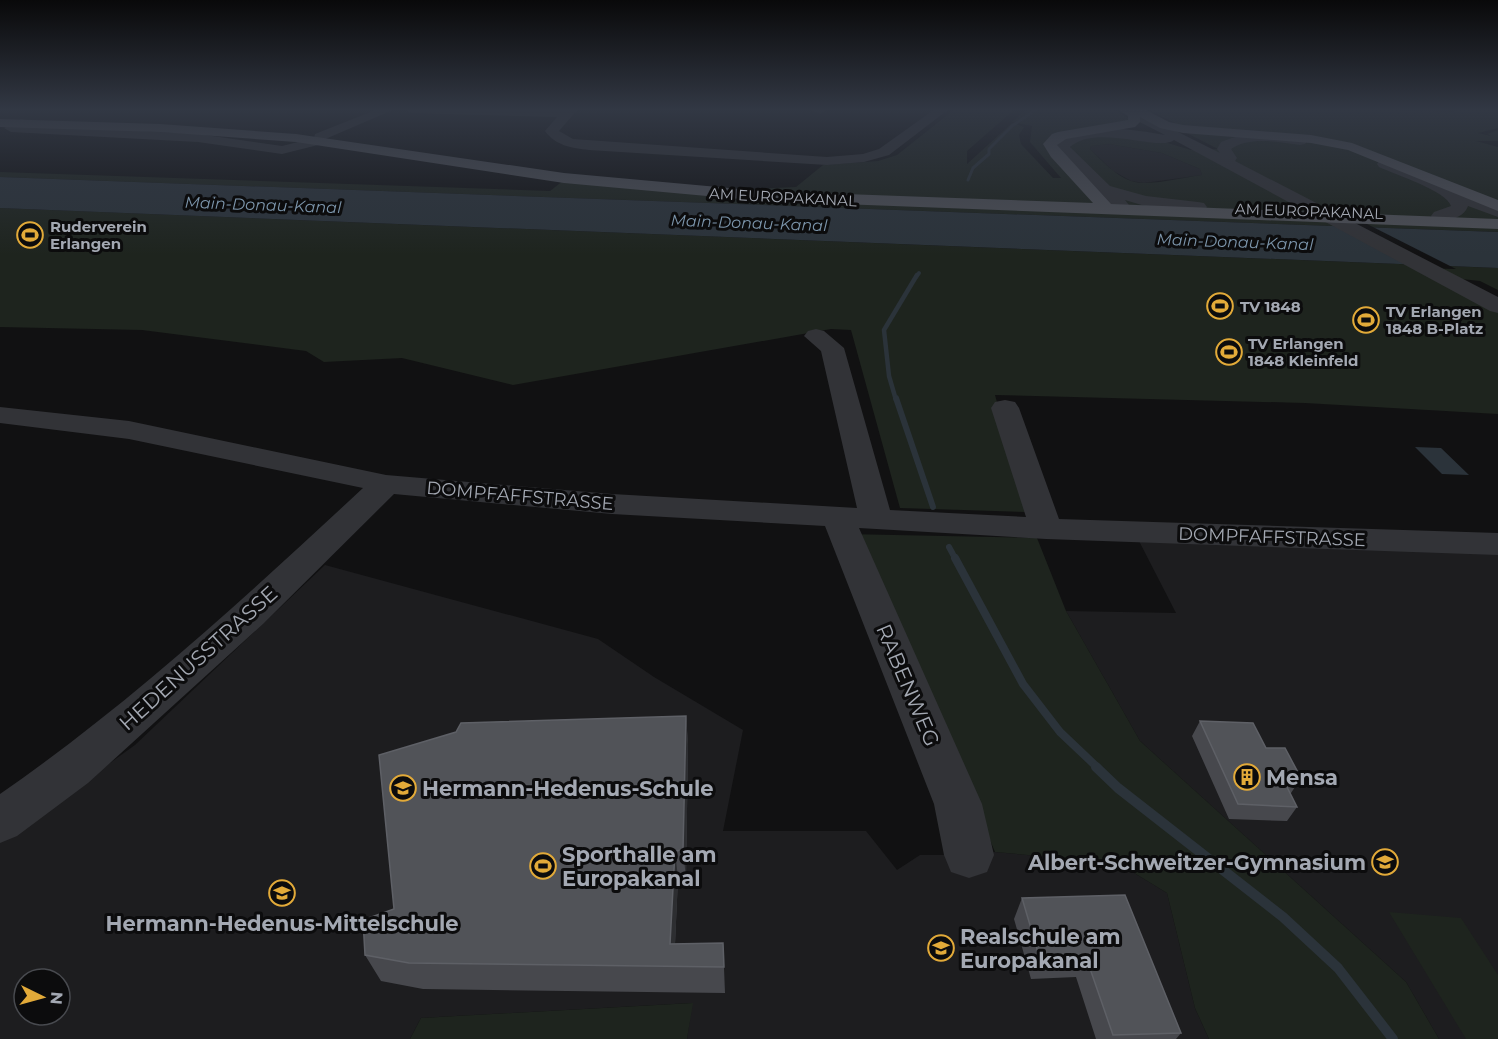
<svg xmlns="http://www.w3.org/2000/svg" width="1498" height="1039" viewBox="0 0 1498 1039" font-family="Montserrat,sans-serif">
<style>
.built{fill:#1d1d1f;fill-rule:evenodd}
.green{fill:#1e241e;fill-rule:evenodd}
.water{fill:#2b333a}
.pier{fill:#111112}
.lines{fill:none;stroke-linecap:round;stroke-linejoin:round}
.stream-far5{stroke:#2b333a;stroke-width:3}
.stream-far4{stroke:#2b333a;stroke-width:4}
.stream-far3{stroke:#2b333a;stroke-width:4.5}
.stream-far2{stroke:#2b333a;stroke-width:6}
.stream-far1{stroke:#2b333a;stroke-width:8}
.stream{stroke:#2b333a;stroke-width:10}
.minor{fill:#323337;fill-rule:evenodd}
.major{fill:#4e5056;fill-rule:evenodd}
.wall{fill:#47484d}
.shaded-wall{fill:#2d2e31}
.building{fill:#515358;stroke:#5e6066;stroke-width:1.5}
.labels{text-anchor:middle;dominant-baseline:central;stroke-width:6;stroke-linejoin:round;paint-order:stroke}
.far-street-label{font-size:15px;fill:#a3a8b2;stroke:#0c0c0d}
.far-poi-label{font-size:15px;font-weight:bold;fill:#a3a8b2;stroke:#0c0c0d;text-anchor:start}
.far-water-label{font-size:16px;font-style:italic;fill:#7c95ab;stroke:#0c0c0d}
.street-label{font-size:18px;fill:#a3a8b2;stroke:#0c0c0d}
.near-street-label{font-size:21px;fill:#a3a8b2;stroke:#0c0c0d}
.near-poi-label{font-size:21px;font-weight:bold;fill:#a3a8b2;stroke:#0c0c0d;text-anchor:start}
</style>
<rect width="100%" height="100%" fill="#111112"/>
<!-- built -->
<path class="built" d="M1109,144L1162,153L1200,169L1202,175L1144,183L1131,181L1113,171L1090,149L1091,146Z
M1139,541L1498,552V1039H1439L1406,982L1140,741L1066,611L1176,613Z
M325,565L598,639L654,677L743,730L723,831H866L897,870L920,855H968L995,852L1118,863L1167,893L1195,1008L1209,1039H687L692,1003L421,1018L410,1039H0V842L135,745ZM24,979H60V1015H24Z"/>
<!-- green -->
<path class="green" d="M955,109H1015L967,151V164L1012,123L1024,127L1019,135L1021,144L1053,178H1061L1030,142L1032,126L1012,122L1027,109H1114L1129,119V121L1045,143L1070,149L1072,142L1101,135L1151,138L1191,150L1218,149L1177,128L1175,123L1147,109H1401L1399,111L1454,112L1461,109H1495L1498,110V128L1478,133L1491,136L1487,134L1498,130V141H1476L1498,147V232L0,177V172L550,191L564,180L681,192L796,187L823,165L878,161L897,155ZM1109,144L1162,153L1200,169L1202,175C1183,177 1149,187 1131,181C1115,175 1102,161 1090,149L1091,146Z
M0,208L1498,268V290L1480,281L1433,276L1498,312V414L1305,403L995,395L1027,512L900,508L851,330L831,329L513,385L402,358L324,362L306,351L142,330L0,327Z
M845,534L1037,538L1066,611L1140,741L1406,982L1439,1039H1209L1195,1008L1167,893L1118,863L995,852L973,799Z
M1389,912L1461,918L1498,975V1039H1466Z
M693,1003L687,1039H410L421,1018Z"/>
<!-- water -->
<path class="water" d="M0,177L1498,232V268L0,208Z
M1415,447L1441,448L1469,475L1442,474Z"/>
<!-- pier -->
<path class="pier" d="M1333,223L1367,224L1456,269L1416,268Z"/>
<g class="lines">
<!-- stream-far5 -->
<path class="stream-far5" d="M968,180L973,168L989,154V149L1012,126L1037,109"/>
<!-- stream-far4 -->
<path class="stream-far4" d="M916,277L919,273"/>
<!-- stream-far3 -->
<path class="stream-far3" d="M896,400L889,376L884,330L917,275"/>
<!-- stream-far2 -->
<path class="stream-far2" d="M896,398L933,507
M949,547L956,560"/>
<!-- stream-far1 -->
<path class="stream-far1" d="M955,558L1023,684L1060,732L1098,768"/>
<!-- stream -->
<path class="stream" d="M1096,767L1118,788L1283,917L1338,968L1393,1039"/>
<!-- minor -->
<path class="minor" d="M378,109H395L323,140L322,144L282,154L198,142L11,132L4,128L21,119L26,120V125L198,134L282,146L314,138L315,134Z
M405,109H578L559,131L573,139L827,157L863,154L879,149L935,109H949L889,155L864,162L827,165L589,150C572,148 556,146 545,131L557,117L411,113Z
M808,109H825L826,110L820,114Z
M1134,110L1220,153L1217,149L1221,142C1247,131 1278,131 1305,138L1307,141L1305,144L1300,145C1279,142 1249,136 1231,149L1237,158L1235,161L1498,297V313L1490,311L1174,140C1160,152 1096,123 1070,147L1110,186L1146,196L1198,202L1204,203L1207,207L1204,211L1198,212L1145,206L1125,200L1129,205L1126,209H1114L1060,153L1056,146C1076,120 1136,130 1165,135L1130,117L1128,114Z
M1384,160L1498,206V217L1468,206C1464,218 1446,223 1434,220L1431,216L1434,212L1451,206C1447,191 1394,174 1379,167L1377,164L1379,161Z
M816,329L824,331L844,348L890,510L1026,517L991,408L995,402L1005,400L1015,402L1019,408L1059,519L1498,533V555L1046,539L859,528L982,804L994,855L987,872L969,878L951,872L944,855L934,804L825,526L612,514L394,494L263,624L88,783L17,836L0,843V794C130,704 247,596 363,488L129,439L0,423V407L129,421L386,475L612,494L857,508L821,351L804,336L808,331Z"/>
<!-- major -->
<path class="major" d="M1117,109H1144L1169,122L1183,125L1311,135L1352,143L1498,200V211L1348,150L1311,143L1183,133L1160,128L1140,117V122L1135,127L1066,139L1057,145L1111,204L1498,219V229L762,201L564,183L296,142L160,132L0,127V119L160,124L296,134L564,173L762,191L1093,203L1051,157L1043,144L1052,134L1058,132L1128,120V116Z"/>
</g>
<!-- wall -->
<path class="wall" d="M686,716L688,744L686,878H678L675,944L723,943L725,993L423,989L381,981L365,955Z
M1200,721L1266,748L1301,778L1291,793H1290L1297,807L1287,821L1229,819L1192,736Z
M1022,898L1181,1033L1176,1039H1096L1076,977L1031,979L1014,919Z"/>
<!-- shaded-wall -->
<path class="shaded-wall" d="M686,716L688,744L686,878L683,850Z
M675,851L678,878L674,966L670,944Z"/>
<!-- building -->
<path class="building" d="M686,716L683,850L675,851L670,944L723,943L724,967L409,963L365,955L363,920L394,909L379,755L456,732L461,723Z
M1200,721L1253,723L1266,748H1285L1301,778L1282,777L1297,807L1238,804Z
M1125,895L1181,1033L1113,1035L1086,957L1040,959L1022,898Z"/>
<!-- sky -->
<linearGradient id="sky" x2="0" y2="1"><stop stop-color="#09090a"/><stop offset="0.43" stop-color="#323844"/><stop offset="1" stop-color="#323844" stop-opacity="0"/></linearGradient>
<rect width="1498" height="255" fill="url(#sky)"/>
<!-- icons -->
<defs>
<g id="stadium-ring" transform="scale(1.35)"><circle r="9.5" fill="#0c0c0d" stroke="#e2aa39" stroke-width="1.5"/><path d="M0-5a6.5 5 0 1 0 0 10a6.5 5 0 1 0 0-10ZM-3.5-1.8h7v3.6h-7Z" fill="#e2aa39"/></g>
<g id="building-ring" transform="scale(1.35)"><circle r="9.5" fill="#0c0c0d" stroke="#e2aa39" stroke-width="1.5"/><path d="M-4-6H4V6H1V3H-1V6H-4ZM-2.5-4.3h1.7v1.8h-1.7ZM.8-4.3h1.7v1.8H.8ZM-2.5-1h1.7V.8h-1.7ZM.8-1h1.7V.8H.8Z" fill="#e2aa39"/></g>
<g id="school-ring" transform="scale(1.35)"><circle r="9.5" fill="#0c0c0d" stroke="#e2aa39" stroke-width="1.5"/><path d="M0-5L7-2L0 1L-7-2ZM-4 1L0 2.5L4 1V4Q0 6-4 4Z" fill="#e2aa39"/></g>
</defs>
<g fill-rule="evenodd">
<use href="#stadium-ring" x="30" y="235"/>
<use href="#stadium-ring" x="1220" y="306"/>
<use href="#stadium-ring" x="1366" y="320"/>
<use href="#stadium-ring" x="1229" y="352"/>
<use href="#building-ring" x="1247" y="777"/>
<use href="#school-ring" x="403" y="788"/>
<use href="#school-ring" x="1385" y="862"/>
<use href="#stadium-ring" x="543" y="866"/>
<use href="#school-ring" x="282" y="893"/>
<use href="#school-ring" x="941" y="948"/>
</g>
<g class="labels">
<!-- far-street labels -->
<g class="far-street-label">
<text transform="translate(783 197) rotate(3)">AM EUROPAKANAL</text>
<text transform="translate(1309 211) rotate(2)">AM EUROPAKANAL</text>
</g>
<!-- far-poi labels -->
<g class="far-poi-label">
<text x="50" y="226">Ruderverein<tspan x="50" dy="17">Erlangen</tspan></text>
<text x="1240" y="306">TV 1848</text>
<text x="1386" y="311">TV Erlangen<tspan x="1386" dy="17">1848 B-Platz</tspan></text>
<text x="1248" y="343">TV Erlangen<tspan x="1248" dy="17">1848 Kleinfeld</tspan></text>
</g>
<!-- far-water labels -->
<g class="far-water-label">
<text transform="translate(263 205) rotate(2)">Main-Donau-Kanal</text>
<text transform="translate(749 223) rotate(2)">Main-Donau-Kanal</text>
<text transform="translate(1235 242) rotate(2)">Main-Donau-Kanal</text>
</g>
<!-- street labels -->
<g class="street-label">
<text transform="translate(520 496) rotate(5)">DOMPFAFFSTRASSE</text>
<text transform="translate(1272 537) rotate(2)">DOMPFAFFSTRASSE</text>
</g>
<!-- near-street labels -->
<g class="near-street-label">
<text transform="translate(198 658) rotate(-42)">HEDENUSSTRASSE</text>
<text transform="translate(908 685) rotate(67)">RABENWEG</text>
</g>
<!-- near-poi labels -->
<g class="near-poi-label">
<text x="1266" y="777">Mensa</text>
<text x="422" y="788">Hermann-Hedenus-Schule</text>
<text x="562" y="854">Sporthalle am<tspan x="562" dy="24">Europakanal</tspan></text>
<text x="1366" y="862" text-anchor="end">Albert-Schweitzer-Gymnasium</text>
<text x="282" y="923" text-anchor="middle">Hermann-Hedenus-Mittelschule</text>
<text x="960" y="936">Realschule am<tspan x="960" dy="24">Europakanal</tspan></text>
</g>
</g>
<!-- north arrow -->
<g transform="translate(42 997) rotate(95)"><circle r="28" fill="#0c0c0d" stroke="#484a4f" stroke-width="1.5"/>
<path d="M0-4.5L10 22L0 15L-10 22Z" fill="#e2aa39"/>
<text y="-9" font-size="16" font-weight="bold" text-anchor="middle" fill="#a3a8b2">N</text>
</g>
</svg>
